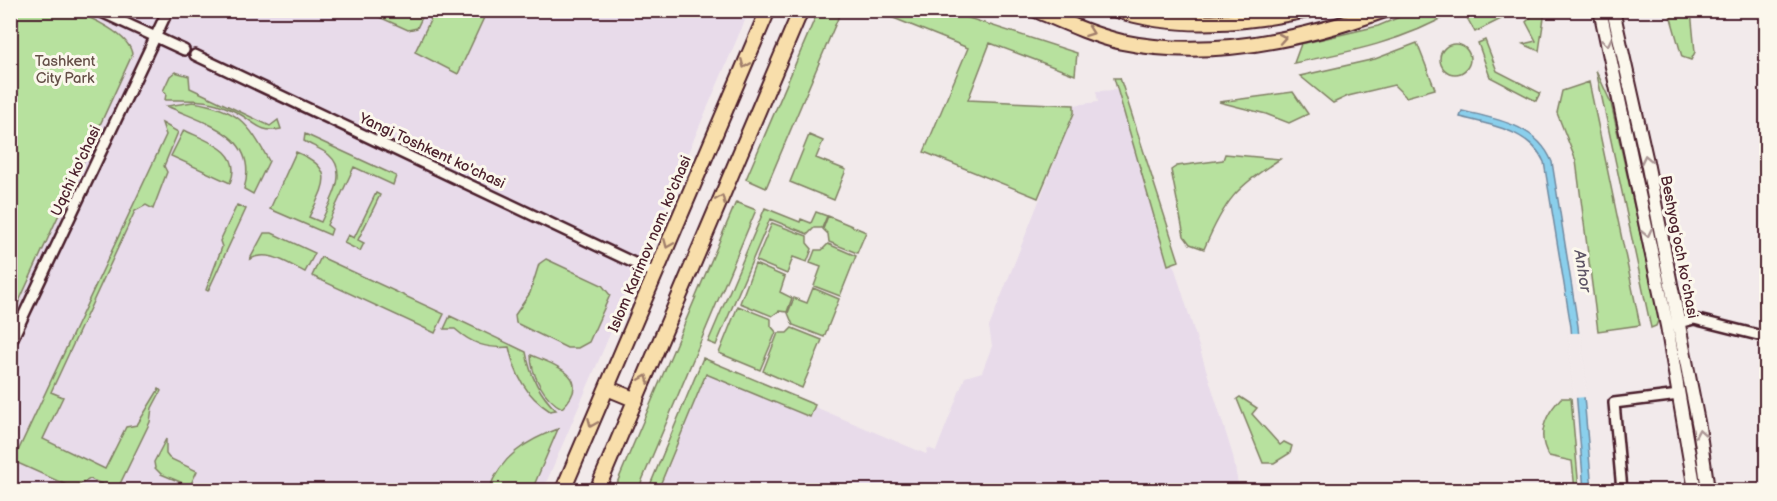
<svg xmlns="http://www.w3.org/2000/svg" width="1777" height="501" viewBox="0 0 1777 501" font-family="'Balsamiq Sans',sans-serif">
<style>
.built{fill:#e8dbea}
.green{fill:#b7e19e;stroke:#808064;stroke-width:1.5}
.water{fill:#8acfec;stroke:#70899f;stroke-width:1.5}
.pier{fill:#f2eaeb}
.lines{fill:none;stroke-linecap:round;stroke-linejoin:round}
.street-casing{stroke:#4a1f2b;stroke-width:14}
.secondary-casing{stroke:#4a1f2b;stroke-width:16}
.primary-casing{stroke:#4a1f2b;stroke-width:18}
.street{stroke:#fbf7ec;stroke-width:9}
.secondary{stroke:#fbf7ec;stroke-width:12}
.primary{stroke:#f8deab;stroke-width:14}
.oneway{stroke:#a17e6b}
.oneway2{stroke:#ab9695}
.labels{text-anchor:middle;dominant-baseline:central;stroke-width:6;stroke-linejoin:round;paint-order:stroke}
.park-label{font-size:15px;fill:#655048;stroke:#fbf7ec}
.street-label{font-size:15px;fill:#4a1f2b;stroke:#fbf7ec}
.water-label{font-size:16px;font-style:italic;fill:#5d5465;stroke:#fbf7ec}
</style>
<rect width="100%" height="100%" fill="#f2eaeb"/>
<filter id="ink" filterUnits="userSpaceOnUse"><feTurbulence type="fractalNoise" baseFrequency=".0167" numOctaves="2"/><feDisplacementMap in="SourceGraphic" scale="12" xChannelSelector="R" yChannelSelector="G"/><feConvolveMatrix kernelMatrix="1 2 1 2 8 2 1 2 1" color-interpolation-filters="sRGB"/></filter>
<g filter="url(#ink)">
<!-- built -->
<path class="built" d="M10,11H749L543,490H11Z
M1117,90L1168,264L1173,263L1233,456L1239,490H659L711,363L926,454L928,448L936,451L965,377L982,372L992,346L989,327L1074,113V105L1098,102L1096,91Z"/>
<!-- green -->
<path class="green" d="M11,10C29,10 54,6 71,11C89,16 131,35 132,55L11,319Z
M435,10L487,11L458,74L415,52Z
M1416,10L1455,11C1405,41 1350,52 1294,63L1301,44L1378,26Z
M1538,10L1545,11L1539,51L1523,44L1536,41L1526,22Z
M366,11L425,10V11L417,28L408,30Z
M818,11H841L766,188L746,179Z
M876,11H947L1077,53L1075,75L990,43L968,100L1074,105V113L1038,198L924,152L968,48Z
M1473,11V10L1517,11L1475,32L1466,16Z
M1669,11H1691L1695,52L1691,60L1682,57Z
M1485,40L1497,71L1540,93L1536,101L1490,77L1478,43Z
M1417,43L1435,89L1406,97L1394,85L1348,96L1333,103L1300,76L1375,59Z
M1440 59a15 15 0 1 1 30 0a15 15 0 1 1-30 0Z
M1596,70L1611,103L1659,318L1656,326L1651,328Z
M175,72L189,76L190,88L270,126L278,120L281,129C262,133 257,125 243,116C235,111 226,107 217,104C200,99 183,100 165,100L166,94L163,91L170,76Z
M1114,78H1120L1179,261L1168,265Z
M1589,82L1640,325L1598,331L1576,161L1557,113L1562,91Z
M1293,92L1308,114L1289,123L1266,114L1219,102Z
M193,102C237,109 248,122 269,161L253,194L244,189C260,135 205,124 167,106Z
M162,123L178,132L164,166L167,172L153,209L146,205L135,211L51,392L63,397L43,439L105,469L126,427L137,425L159,389L161,391L152,408L150,422L117,490H97L102,484L90,479L73,488L11,460V452L18,451L166,135Z
M184,130C207,141 244,151 230,183L171,156Z
M305,134L396,176L393,185L354,167L327,225L332,229L330,235L270,209L296,152C337,169 325,184 309,217L321,222C329,203 350,173 329,155C322,149 312,146 304,141Z
M809,135L823,141L816,158L846,170L834,200L790,182Z
M1225,154L1280,159C1236,187 1225,200 1204,249L1190,244L1184,236L1171,170L1177,166L1223,160Z
M376,193L380,195L358,240L364,243L360,251L344,243L348,235L354,238Z
M736,202L756,210L638,490H614Z
M237,205L246,209L208,291L206,290L222,247L220,241Z
M765,208L800,222L801,219L811,223L816,212L827,216L822,228H814L808,234L770,219L716,345L708,342Z
M828,216L866,232L857,253L829,242L828,234L823,229Z
M772,223L807,236V243L812,249L807,262L793,257L787,274L756,261Z
M264,233H272L315,253L305,272C288,264 269,249 250,259Z
M828,244L856,256L840,296L814,286L821,267L810,263L815,250H822Z
M321,257L444,314L435,333L312,276Z
M546,259L602,285L610,295L589,342L578,348H567L516,323L515,315L530,293L539,264Z
M755,264L785,277L780,292L792,298L787,312L779,311L772,316L740,303Z
M813,288L839,299L824,337L793,325L788,313L794,298L807,303Z
M738,306L771,319V326L776,332L760,370L719,353Z
M450,316L526,352C530,375 539,394 556,410L550,411C525,395 515,374 509,347C487,349 472,344 455,329H444Z
M792,328L822,340L802,388L763,371L778,333H787Z
M531,355C555,365 594,377 562,408C544,399 531,374 531,355Z
M703,358L815,405L810,417L706,374L658,490H648Z
M1240,397L1257,408L1252,414L1280,445L1284,442L1292,446L1290,453L1274,463H1263L1237,399Z
M1561,398H1571L1579,490H1575L1572,461L1549,456C1536,435 1545,415 1561,398Z
M558,429L532,490H489C500,457 527,440 558,429Z
M166,439V454L169,458L197,471L190,486L161,474L155,468L154,462Z"/>
<!-- water -->
<path class="water" d="M1462,111C1497,119 1537,125 1552,162L1578,326L1592,490H1584L1571,327L1544,162C1530,130 1490,125 1460,117Z"/>
<!-- pier -->
<path class="pier" d="M1568,333H1581L1587,397L1574,398Z"/>
<g class="lines">
<!-- street casing -->
<g class="street-casing">
<path id="street" d="M97,10L184,50
M195,55L655,273
M1675,324L1694,319L1766,337
M10,344L168,10
M1622,490L1614,403L1679,395"/>
</g>
<!-- secondary casing -->
<g class="secondary-casing">
<path id="secondary" d="M1600,10L1667,326L1695,490
M1613,10L1647,162L1699,427L1708,490"/>
</g>
<!-- primary casing -->
<g class="primary-casing">
<path id="primary" d="M1036,10C1064,22 1092,35 1122,42C1209,60 1302,40 1385,10
M1117,10C1180,30 1244,23 1308,10
M607,388L636,400
M563,490L768,10
M597,490L801,10"/>
</g>
<!-- street -->
<use href="#street" class="street"/>
<!-- secondary -->
<use href="#secondary" class="secondary"/>
<!-- primary -->
<use href="#primary" class="primary"/>
</g>
<!-- one-way arrows -->
<defs><path id="oneway-chevron" d="M-2-3.5L2.5 0L-2 3.5" fill="none" stroke-width="1.6" stroke-linecap="round" stroke-linejoin="round" transform="scale(1.5)"/></defs>
<g class="oneway">
<use href="#oneway-chevron" transform="translate(1090 32) rotate(20)"/>
<use href="#oneway-chevron" transform="translate(1282 38) rotate(-10)"/>
<use href="#oneway-chevron" transform="translate(745 64) rotate(113)"/>
<use href="#oneway-chevron" transform="translate(721 199) rotate(-67)"/>
<use href="#oneway-chevron" transform="translate(668 244) rotate(113)"/>
<use href="#oneway-chevron" transform="translate(645 379) rotate(-67)"/>
<use href="#oneway-chevron" transform="translate(592 423) rotate(113)"/>
</g>
<g class="oneway2">
<use href="#oneway-chevron" transform="translate(1607 42) rotate(78)"/>
<use href="#oneway-chevron" transform="translate(1646 159) rotate(-102)"/>
<use href="#oneway-chevron" transform="translate(1647 233) rotate(78)"/>
<use href="#oneway-chevron" transform="translate(1700 433) rotate(-100)"/>
</g>
</g>
<g class="labels">
<!-- park labels -->
<g class="park-label">
<text x="65" y="61">Tashkent<tspan x="65" dy="17">City Park</tspan></text>
</g>
<!-- street labels -->
<g class="street-label">
<text transform="translate(432 151) rotate(25)">Yangi Toshkent ko'chasi</text>
<text transform="translate(76 171) rotate(-65)">Uqchi ko'chasi</text>
<text transform="translate(650 244) rotate(-67)">Islom Karimov nom. ko'chasi</text>
<text transform="translate(1679 247) rotate(79)">Beshyogʻoch koʻchasi</text>
</g>
<!-- water labels -->
<g class="water-label">
<text transform="translate(1582 271) rotate(81)">Anhor</text>
</g>
</g>
<!-- margin -->
<rect width="1777" height="501" fill="none" stroke="#fbf7ec" stroke-width="36"/>
<rect x="18" y="18" width="1741" height="465" fill="none" stroke="#4a1f2b" stroke-width="2" filter="url(#ink)"/>
</svg>
